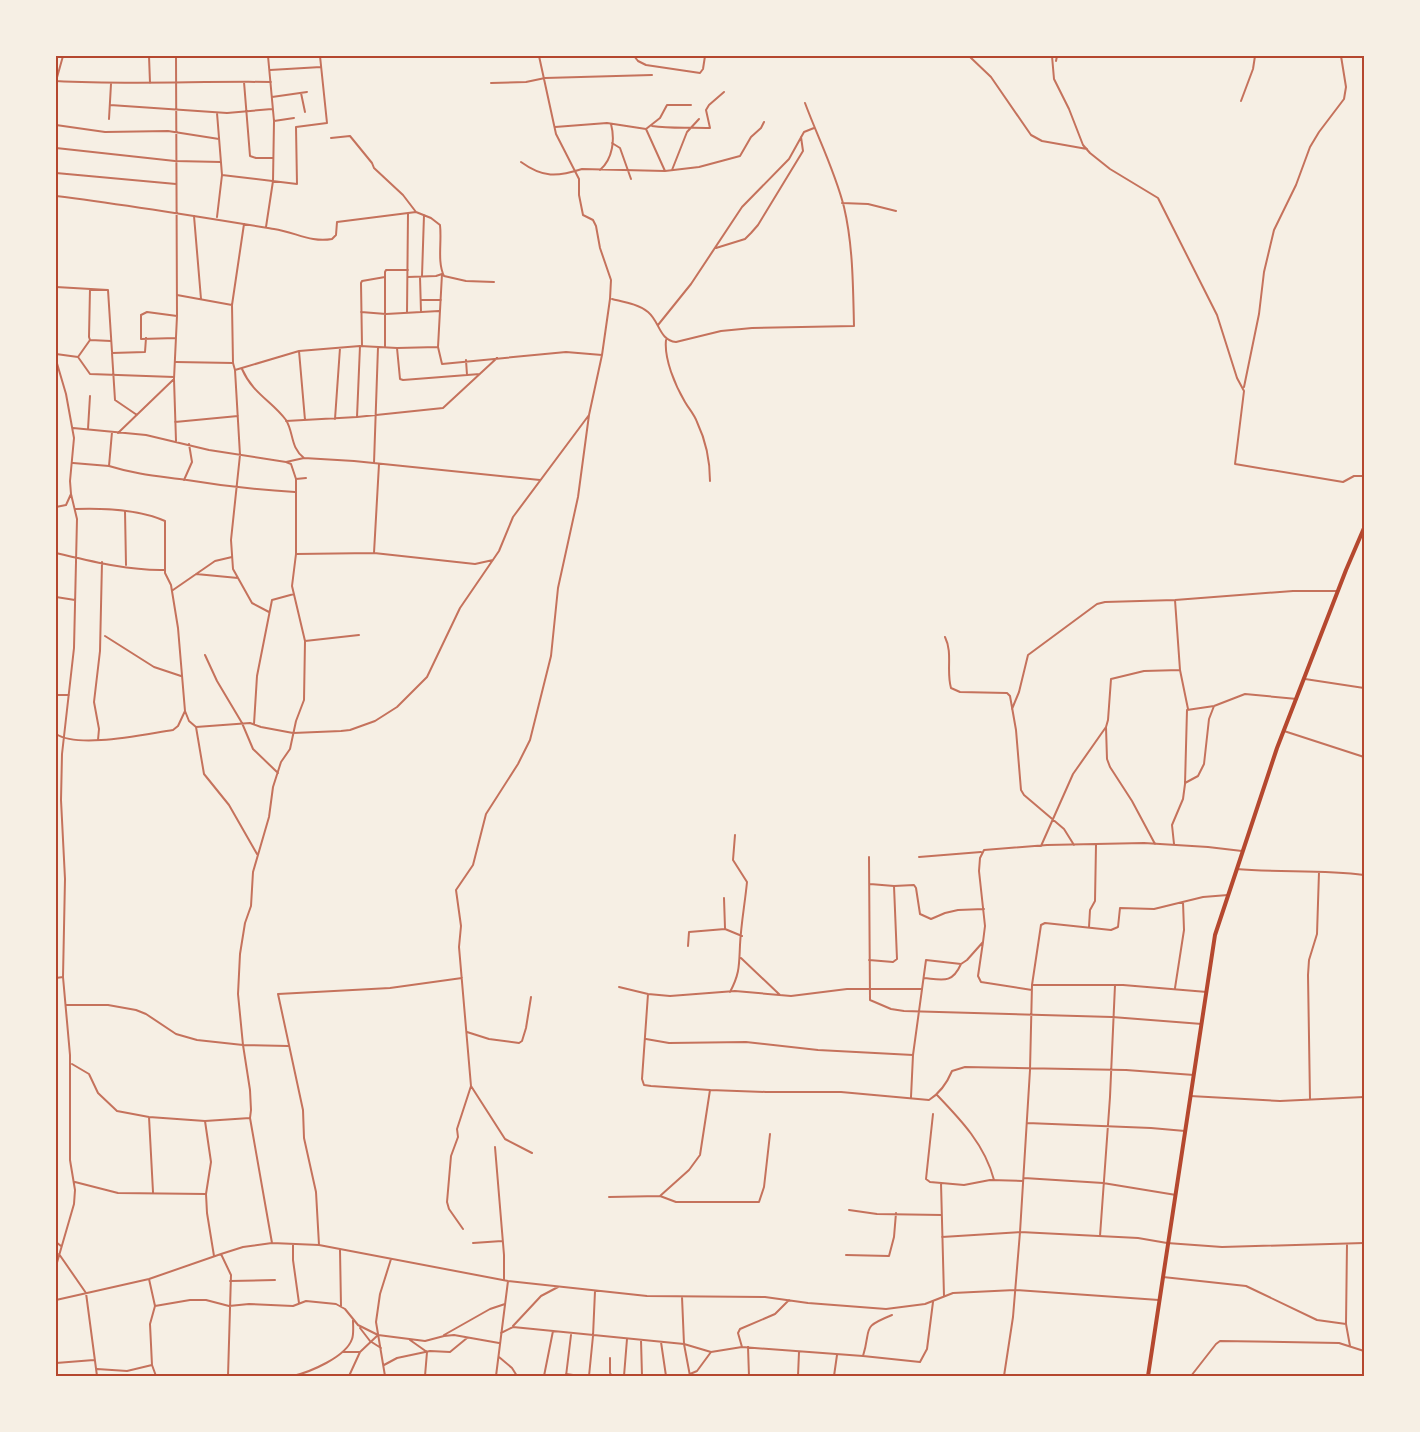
<svg xmlns="http://www.w3.org/2000/svg" width="1420" height="1432" viewBox="0 0 1420 1432" font-family="'PT Sans',sans-serif">
<style>
.lines{fill:none;stroke-linecap:round;stroke-linejoin:round}
.minor{stroke:#c5725c;stroke-width:2}
.primary{stroke:#b5482f;stroke-width:4}
.neatline{fill:none;stroke:#b5482f;stroke-width:2}
</style>
<rect width="100%" height="100%" fill="#f6efe4"/>
<g class="lines">
<!-- minor -->
<path class="minor" d="M149,56L150,83
M268,56L274,121L294,118
M634,56L638,61L646,65L700,73L703,69L705,56
M969,56L991,77L1031,135L1042,141L1087,149
M1052,56L1054,79L1069,109L1083,145L1090,153L1110,169L1158,198L1217,315L1237,378L1244,391L1235,464L1343,482L1354,476H1364
M176,57L244,56
M1056,61L1057,56
M270,70L321,67
M56,81C128,85 199,81 271,82
M56,81L63,56
M244,82L250,156L256,158H272
M491,83L526,82L545,78L652,75
M301,93L305,112
M272,97L307,92
M1241,101L1253,69L1255,56
M110,105L227,113L272,109
M109,119L111,84
M56,125L105,132L168,131L219,139
M652,126C672,129 690,127 710,128L706,110L709,105L724,92
M555,127L607,123L646,129L660,118L667,105H691
M646,129L665,171
M331,138L350,136L372,163L374,168L403,195L416,212L431,218L440,225C442,241 437,262 444,276L466,281L494,282
M612,143L620,148L631,179
M56,148L175,161L221,162
M521,162C543,178 557,177 582,169L665,171L699,167L740,156L751,137L761,128L764,122
M600,170C613,159 615,139 611,124
M672,170L687,132L699,119
M56,173L176,184
M222,175L297,184L296,127L327,123L320,56
M56,196C129,205 201,217 274,229C295,232 311,243 332,239L336,235L337,222L416,212
M842,203L868,204L896,211
M194,216L201,299
M217,217L222,175L217,113
M244,224L232,305L233,363L235,370L240,455L231,540L233,569L252,603L269,612
M266,227L273,181L274,121
M716,248L745,239L751,233L758,225L803,151L801,137
M422,276L424,215
M420,277L421,312
M56,287L108,290L112,352
M90,289L89,337L90,340L111,341
M177,295L232,305
M612,299C624,302 638,304 648,312C660,322 659,340 676,342L721,331L752,328L854,326C853,286 853,245 844,207C835,171 818,138 805,103
M421,300H441
M361,312L386,314L439,311
M407,313L408,213
M658,325L691,284L742,207L789,159L804,132L814,128
M176,338L141,339V315L147,312L177,316
M666,340C664,359 675,385 685,402C689,409 694,414 697,422C706,441 710,459 710,481
M362,346L361,283L362,281L385,277
M385,347V272L386,270H408
M438,347L442,364L566,352L602,355
M397,348L400,379L403,380L480,374
M299,351L305,420
M56,354L78,357L90,374L174,377
M78,357L90,340
M56,360L66,394L74,438L70,481L71,494L77,519L74,648L62,754L61,800L65,879L63,977L70,1055V1160L75,1190L74,1204L56,1266
M466,360L467,375
M176,362L233,363
M242,369C253,394 272,401 286,420C294,433 290,447 304,458
M235,370L299,351L360,346L397,348L438,347L442,274L436,276L408,277
M1244,387L1259,314L1264,272L1274,230L1296,185L1310,147L1319,132L1344,99L1346,87L1341,56
M137,415L115,400L112,353L145,352L146,338
M357,417L360,346
M335,419L340,348
M286,421L357,417L443,408L497,358
M175,422L238,416
M73,428L146,435L209,450L286,462L291,464L296,479V554L292,586L305,641L304,700L296,721L290,749L281,762L273,787L269,817L253,872L251,906L245,923L240,954L238,994L243,1045L250,1090L251,1110L250,1118L272,1243
M88,429L90,396
M112,432L109,466C138,475 158,476 187,480C223,486 259,490 295,492
M118,433L174,379
M176,441L174,379L177,316L176,56
M286,462L304,458L354,461L540,480
M73,463L109,466
M374,463L378,347
M296,479L306,478
M184,480L192,462L189,444
M56,507L66,505L71,494
M75,509C104,508 138,509 165,521V573L171,585L178,628L185,711L189,721L196,727L250,723L261,727L293,733L341,731L350,730L375,721L397,707L427,677L460,608L499,551L513,517L589,415
M125,511L126,565
M56,553C90,561 129,571 165,570
M374,553L379,464
M296,554L374,553L475,564L493,560
M196,574L238,578
M173,590L215,561L232,557
M56,597L75,600
M1175,600L1180,670L1188,709
M105,636L154,667L181,676
M945,637C953,653 946,671 951,688L960,692L1007,693L1010,696L1016,730L1021,790L1024,795L1064,829L1074,845
M305,641L359,635
M205,655L217,681L242,723L253,749L278,773
M1305,679L1364,688
M56,695H69
M1012,709L1019,692L1028,655L1097,604L1105,602L1175,600L1293,591H1338
M254,724L257,676L272,600L294,594
M196,727L204,774L229,805L257,854
M1106,727L1107,759L1110,767L1132,801L1155,844
M1284,731L1364,757
M56,734C79,749 145,734 173,730L178,726L185,711
M98,740L99,729L94,702L100,651L102,562
M1185,783L1198,776L1204,764L1209,719L1214,706
M1174,844L1172,825L1183,799L1185,784L1187,710L1214,706L1245,694L1297,699
M1041,846L1073,774L1106,727L1108,720L1111,679L1144,671L1180,670
M869,857L870,1000L891,1009L904,1011L1112,1017L1202,1024
M919,857L981,852
M1236,869C1279,873 1322,869 1364,875
M870,884L894,886
M724,898L725,928
M1089,927L1090,910L1095,901L1096,845
M983,942L978,976L981,982L1032,990
M688,946L689,932L725,929L742,936
M741,958L780,995
M869,960L893,962L897,959L894,886L914,885L916,888L920,914L931,919L945,913L958,910L984,909
M56,978L63,977
M924,978C943,980 952,984 961,964
M1033,985H1123L1207,992
M619,987L648,994L670,996L735,991L791,996L847,989H922
M1175,988L1184,930L1183,902
M730,992C740,973 739,965 740,945C741,924 745,903 747,882L733,860L735,835
M66,1005H108L136,1010L146,1014L176,1034L197,1040L243,1045L288,1046
M467,1032L489,1039L519,1043L522,1041L526,1028L531,997
M646,1039L669,1043L746,1042L818,1050L913,1055L926,960L961,964L967,960L983,942L985,926L979,871L980,858L984,850L1047,845L1144,843L1208,847L1242,851
M72,1064L89,1074L98,1093L117,1111L149,1117L205,1121L250,1118
M471,1086L505,1139L532,1153
M710,1090L766,1092H841L929,1100C940,1093 947,1083 952,1071L965,1067L1126,1070L1194,1075
M937,1095C961,1120 985,1145 994,1180
M1190,1096L1280,1101L1364,1097
M911,1097L913,1055
M1310,1099L1308,975L1309,960L1317,934L1319,872
M933,1114L926,1179L930,1182L964,1185L990,1180L1023,1181
M149,1117L153,1192
M205,1121L211,1162L206,1194L207,1213L214,1256
M1027,1123L1151,1128L1185,1131
M495,1147L504,1255V1280
M1024,1178L1103,1183L1176,1195
M75,1182L118,1193L206,1194
M941,1183L944,1296
M660,1196L676,1202H759L764,1187L770,1134
M609,1197L660,1196L689,1170L700,1155L710,1090L651,1086L644,1085L642,1079L648,994
M849,1210L877,1214L942,1215
M463,1229L449,1209L447,1202L451,1156L458,1137L457,1129L471,1086L459,947L461,926L456,890L473,865L486,814L518,764L530,740L551,656L558,588L578,497L589,415L602,355L610,299L611,280L600,248L596,226L593,220L583,215L579,195V179L556,134L539,56
M1100,1236L1110,1097L1115,985
M942,1237L1020,1232L1138,1238L1167,1243L1222,1247L1364,1243
M56,1242L61,1246
M473,1243L502,1241
M293,1244V1260L299,1303
M1347,1244L1346,1324L1350,1346
M319,1245L316,1192L304,1138L303,1110L278,994L390,988L462,978
M340,1250L341,1306
M59,1254L86,1293L97,1376
M221,1254L231,1275L228,1376
M846,1255L889,1256L894,1237L896,1213
M1163,1277L1246,1286L1317,1320L1346,1324
M149,1279L155,1306L150,1324L152,1365
M230,1281L275,1280
M682,1297L684,1344L690,1376
M56,1300L149,1279L221,1254L243,1247L272,1243L319,1245L508,1281L647,1296L765,1297L808,1303L886,1309L925,1304L953,1293L1015,1290L1159,1300
M155,1306L190,1300H206L229,1306L249,1304L293,1306L306,1301L336,1304L345,1309L358,1325L378,1335
M513,1326L541,1296L558,1287
M360,1328L370,1341L381,1348
M501,1333L513,1327L684,1344L711,1352L742,1347L863,1356C872,1327 860,1328 892,1315
M444,1335L490,1309L505,1304
M410,1340L427,1352L425,1376
M641,1340L642,1376
M661,1342L666,1376
M742,1347L738,1333L740,1329L775,1314L789,1300
M748,1347L749,1376
M343,1352H360
M863,1356L920,1362L927,1349L933,1302
M499,1357L512,1368L517,1376
M610,1358V1373L612,1376
M56,1363L94,1360
M384,1365L397,1358L430,1351L450,1352L467,1338
M97,1369L127,1371L152,1365L156,1376
M566,1374L580,1376
M690,1374L697,1371L711,1352
M293,1376C310,1372 346,1357 352,1339C354,1334 353,1326 353,1320
M349,1376L360,1352L378,1335L425,1341L444,1336L454,1335L499,1343
M385,1376L376,1322L380,1294L391,1259
M496,1376L508,1281
M544,1376L553,1331
M566,1376L571,1335
M589,1376L593,1336L595,1291
M624,1376L627,1339
M798,1376L799,1352
M834,1376L837,1355
M1004,1376L1013,1317L1020,1232L1030,1070L1032,985L1041,925L1045,923L1111,930L1118,927L1120,908L1154,909L1203,897L1228,895
M1191,1376L1216,1344L1220,1341L1339,1343L1364,1351"/>
<!-- primary -->
<path class="primary" d="M1148,1376L1215,935L1277,748L1346,570L1364,528"/>
</g>
<!-- border -->
<rect width="1420" height="1432" fill="none" stroke="#f6efe4" stroke-width="114"/>
<rect x="57" y="57" width="1306" height="1318" class="neatline"/>
</svg>
